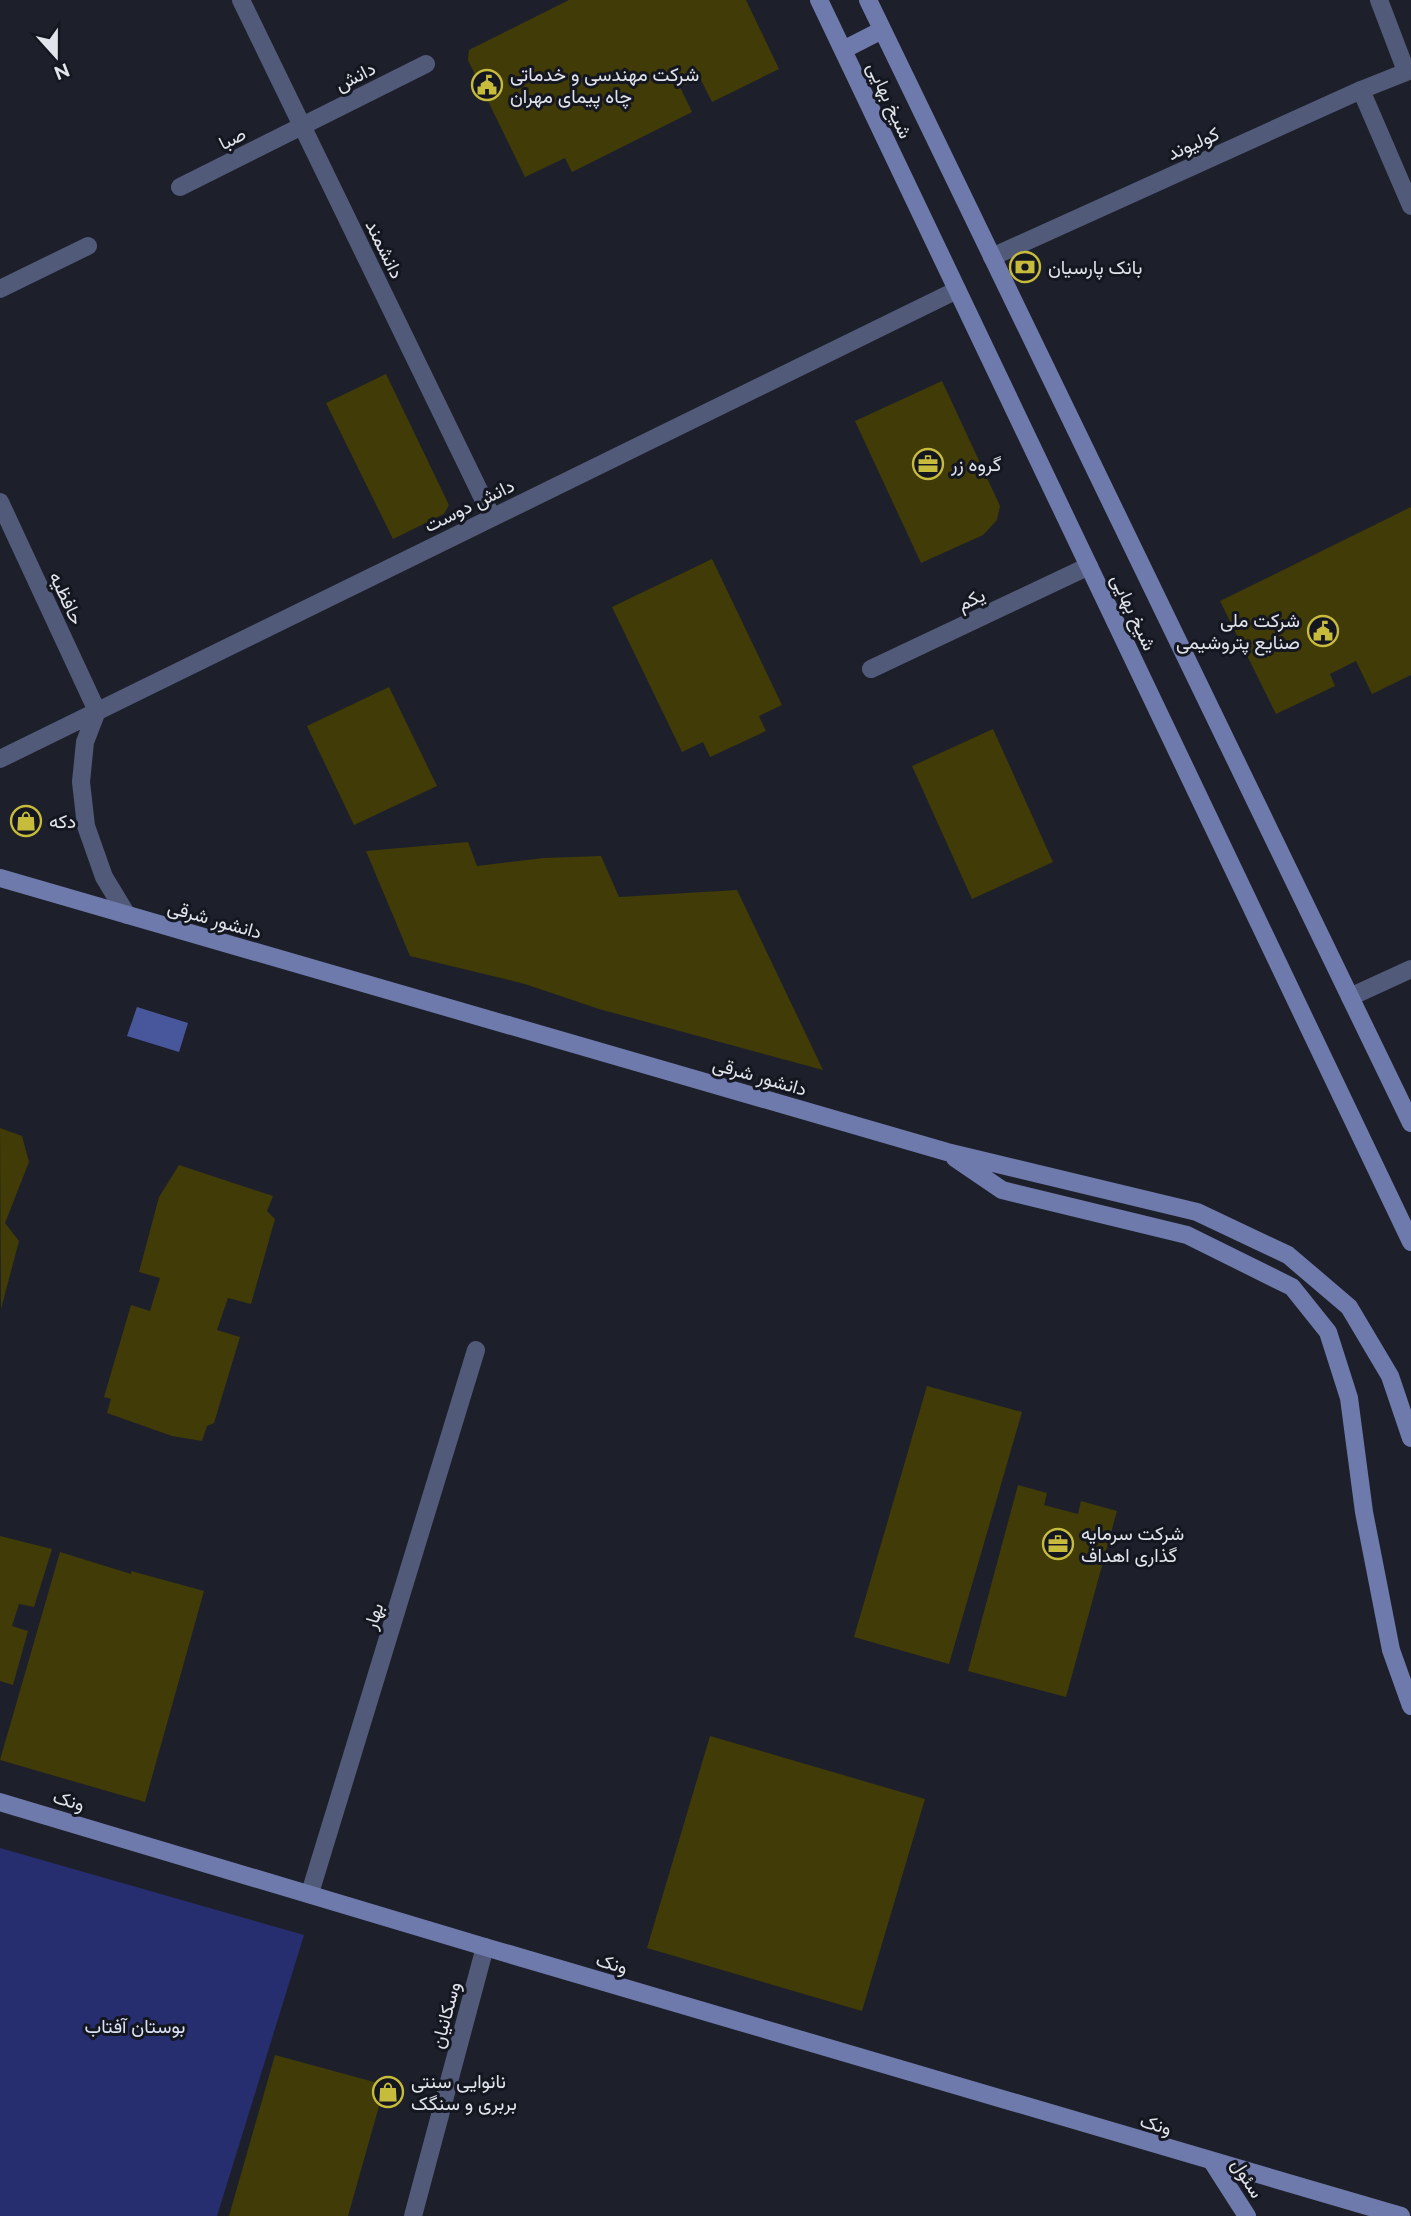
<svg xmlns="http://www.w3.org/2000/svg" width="1411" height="2216" viewBox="0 0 1411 2216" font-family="Raleway,Vazirmatn,sans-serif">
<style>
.green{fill:#262e6f}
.water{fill:#48569c}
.building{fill:#403b07}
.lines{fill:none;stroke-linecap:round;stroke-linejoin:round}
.service{stroke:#525a79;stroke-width:18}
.minor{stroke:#525a79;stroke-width:18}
.tertiary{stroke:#525a79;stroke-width:18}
.secondary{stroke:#6e7aac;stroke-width:18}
.labels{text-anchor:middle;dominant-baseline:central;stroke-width:6;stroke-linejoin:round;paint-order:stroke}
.poi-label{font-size:19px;fill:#e2e4eb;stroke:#141620;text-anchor:start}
.street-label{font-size:19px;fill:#e2e4eb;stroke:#141620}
.park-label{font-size:19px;fill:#dae0f5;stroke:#141620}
</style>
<rect width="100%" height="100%" fill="#1d202a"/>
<!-- green -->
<path class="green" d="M0,1848L304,1935L217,2216H0Z"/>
<!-- water -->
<path class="water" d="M137,1007L188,1023L179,1052L127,1036Z"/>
<!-- building -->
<path class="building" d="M569,0H746L779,69L712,102L700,78L680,87L692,112L572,172L565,158L525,177L468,60L469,50Z
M386,374L449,505L444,514L393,539L326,403Z
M942,381L1000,506L997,520L983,535L921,563L855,421Z
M1411,507V675L1372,694L1356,661L1330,674L1335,686L1276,714L1220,601Z
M712,559L782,705L759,716L766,731L710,757L703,742L682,752L612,607Z
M389,687L437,786L354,825L307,726Z
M993,729L1053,862L972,899L912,766Z
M468,842L477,866L544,858L601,856L619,897L737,890L823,1070L599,1009L525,984L410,956L366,851Z
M0,1128L22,1136L29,1162L5,1223L19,1241L1,1309Z
M179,1165L273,1196L267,1211L275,1219L251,1304L228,1298L217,1330L240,1337L214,1423L207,1426L202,1441L172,1436L107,1413L111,1399L104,1397L131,1305L150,1311L160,1278L139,1272L159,1197Z
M927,1386L1022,1412L949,1664L854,1637Z
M1018,1485L1047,1493L1044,1505L1078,1514L1081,1501L1117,1511L1066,1697L968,1671Z
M0,1536L52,1549L34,1607L19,1604L12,1626L28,1631L13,1685L0,1681Z
M60,1552L131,1574V1571L204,1591L145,1802L0,1760Z
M710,1736L925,1799L862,2011L647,1948Z
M275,2055L385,2085L348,2216H229Z"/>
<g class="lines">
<!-- service -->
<path class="service" d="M1361,90L1411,206
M871,669L1089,566"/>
<!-- minor -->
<path class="minor" d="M241,0L492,517
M1379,0L1406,71
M180,187L426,64
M992,257L1361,90L1411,70
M0,289L88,246
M0,502L97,711L85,742L81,782L86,826L104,877L127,915
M0,759L957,290
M1350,997L1411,969
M310,1893L476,1350"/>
<!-- tertiary -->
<path class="tertiary" d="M413,2216L485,1947"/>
<!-- secondary -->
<path class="secondary" d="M819,0L1411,1242
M868,0L1411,1123
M843,50L882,30
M0,878L947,1152L1197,1212L1288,1255L1349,1307L1390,1376L1411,1438
M955,1158L1002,1190L1187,1235L1292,1287L1328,1332L1349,1398L1364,1512L1391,1650L1411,1706
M0,1802L485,1947L1401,2216
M1213,2163L1247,2216"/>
</g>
<!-- icons -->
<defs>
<g id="civic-ring" transform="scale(1.575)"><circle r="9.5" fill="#141620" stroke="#c7bb3c" stroke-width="1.5"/><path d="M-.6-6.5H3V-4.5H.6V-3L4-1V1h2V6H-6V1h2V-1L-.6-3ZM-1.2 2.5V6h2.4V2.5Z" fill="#c7bb3c"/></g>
<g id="bank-ring" transform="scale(1.575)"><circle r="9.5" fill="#141620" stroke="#c7bb3c" stroke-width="1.5"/><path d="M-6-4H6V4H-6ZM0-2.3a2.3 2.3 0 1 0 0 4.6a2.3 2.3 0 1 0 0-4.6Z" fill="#c7bb3c"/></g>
<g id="office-ring" transform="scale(1.575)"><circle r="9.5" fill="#141620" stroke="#c7bb3c" stroke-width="1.5"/><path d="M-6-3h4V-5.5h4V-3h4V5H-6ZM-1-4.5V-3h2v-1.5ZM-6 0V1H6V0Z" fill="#c7bb3c"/></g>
<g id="shop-ring" transform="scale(1.575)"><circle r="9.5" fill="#141620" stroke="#c7bb3c" stroke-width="1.5"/><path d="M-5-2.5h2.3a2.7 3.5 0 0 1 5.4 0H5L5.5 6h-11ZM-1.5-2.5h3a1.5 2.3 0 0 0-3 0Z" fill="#c7bb3c"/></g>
</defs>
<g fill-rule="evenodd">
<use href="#civic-ring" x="487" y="85"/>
<use href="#bank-ring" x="1025" y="267"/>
<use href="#office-ring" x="928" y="464"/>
<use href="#civic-ring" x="1323" y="631"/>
<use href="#shop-ring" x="26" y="821"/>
<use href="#office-ring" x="1058" y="1544"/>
<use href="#shop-ring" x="388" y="2092"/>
</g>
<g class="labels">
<!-- poi labels -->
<g class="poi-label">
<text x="510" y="74">شرکت مهندسی و خدماتی<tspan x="510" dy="22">چاه پیمای مهران</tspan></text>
<text x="1048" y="267">بانک پارسیان</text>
<text x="951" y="464">گروه زر</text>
<text x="1300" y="620" text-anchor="end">شرکت ملی<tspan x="1300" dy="22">صنایع پتروشیمی</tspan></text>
<text x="49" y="821">دکه</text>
<text x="1081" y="1533">شرکت سرمایه<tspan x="1081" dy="22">گذاری اهداف</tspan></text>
<text x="411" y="2081">نانوایی سنتی<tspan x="411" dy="22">بربری و سنگک</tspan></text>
</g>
<!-- street labels -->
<g class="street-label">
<text transform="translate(355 76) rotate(-27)">دانش</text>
<text transform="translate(890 100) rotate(65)">شیخ بهایی</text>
<text transform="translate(232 138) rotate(-27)">صبا</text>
<text transform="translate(1193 143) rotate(-24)">کولیوند</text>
<text transform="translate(385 249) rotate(64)">دانشمند</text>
<text transform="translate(469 505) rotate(-26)">دانش دوست</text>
<text transform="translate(67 598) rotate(65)">حافظیه</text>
<text transform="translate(971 599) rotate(-25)">یکم</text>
<text transform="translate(1134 612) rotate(65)">شیخ بهایی</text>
<text transform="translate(215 919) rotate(16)">دانشور شرقی</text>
<text transform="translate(760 1076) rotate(16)">دانشور شرقی</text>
<text transform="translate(373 1616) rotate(-73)">بهار</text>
<text transform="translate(69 1800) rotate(16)">ونک</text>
<text transform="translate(612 1963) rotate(16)">ونک</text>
<text transform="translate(445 2015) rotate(-75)">وسکانیان</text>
<text transform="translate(1156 2124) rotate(16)">ونک</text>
<text transform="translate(1248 2178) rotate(58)">سئول</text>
</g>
<!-- park labels -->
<g class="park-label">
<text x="135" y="2026">بوستان آفتاب</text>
</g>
</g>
<!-- north arrow -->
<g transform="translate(56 56) rotate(159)" stroke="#141620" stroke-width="5" paint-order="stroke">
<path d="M0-5L12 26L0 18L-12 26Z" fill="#e2e4eb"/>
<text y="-10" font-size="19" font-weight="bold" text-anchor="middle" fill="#e2e4eb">N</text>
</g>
</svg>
